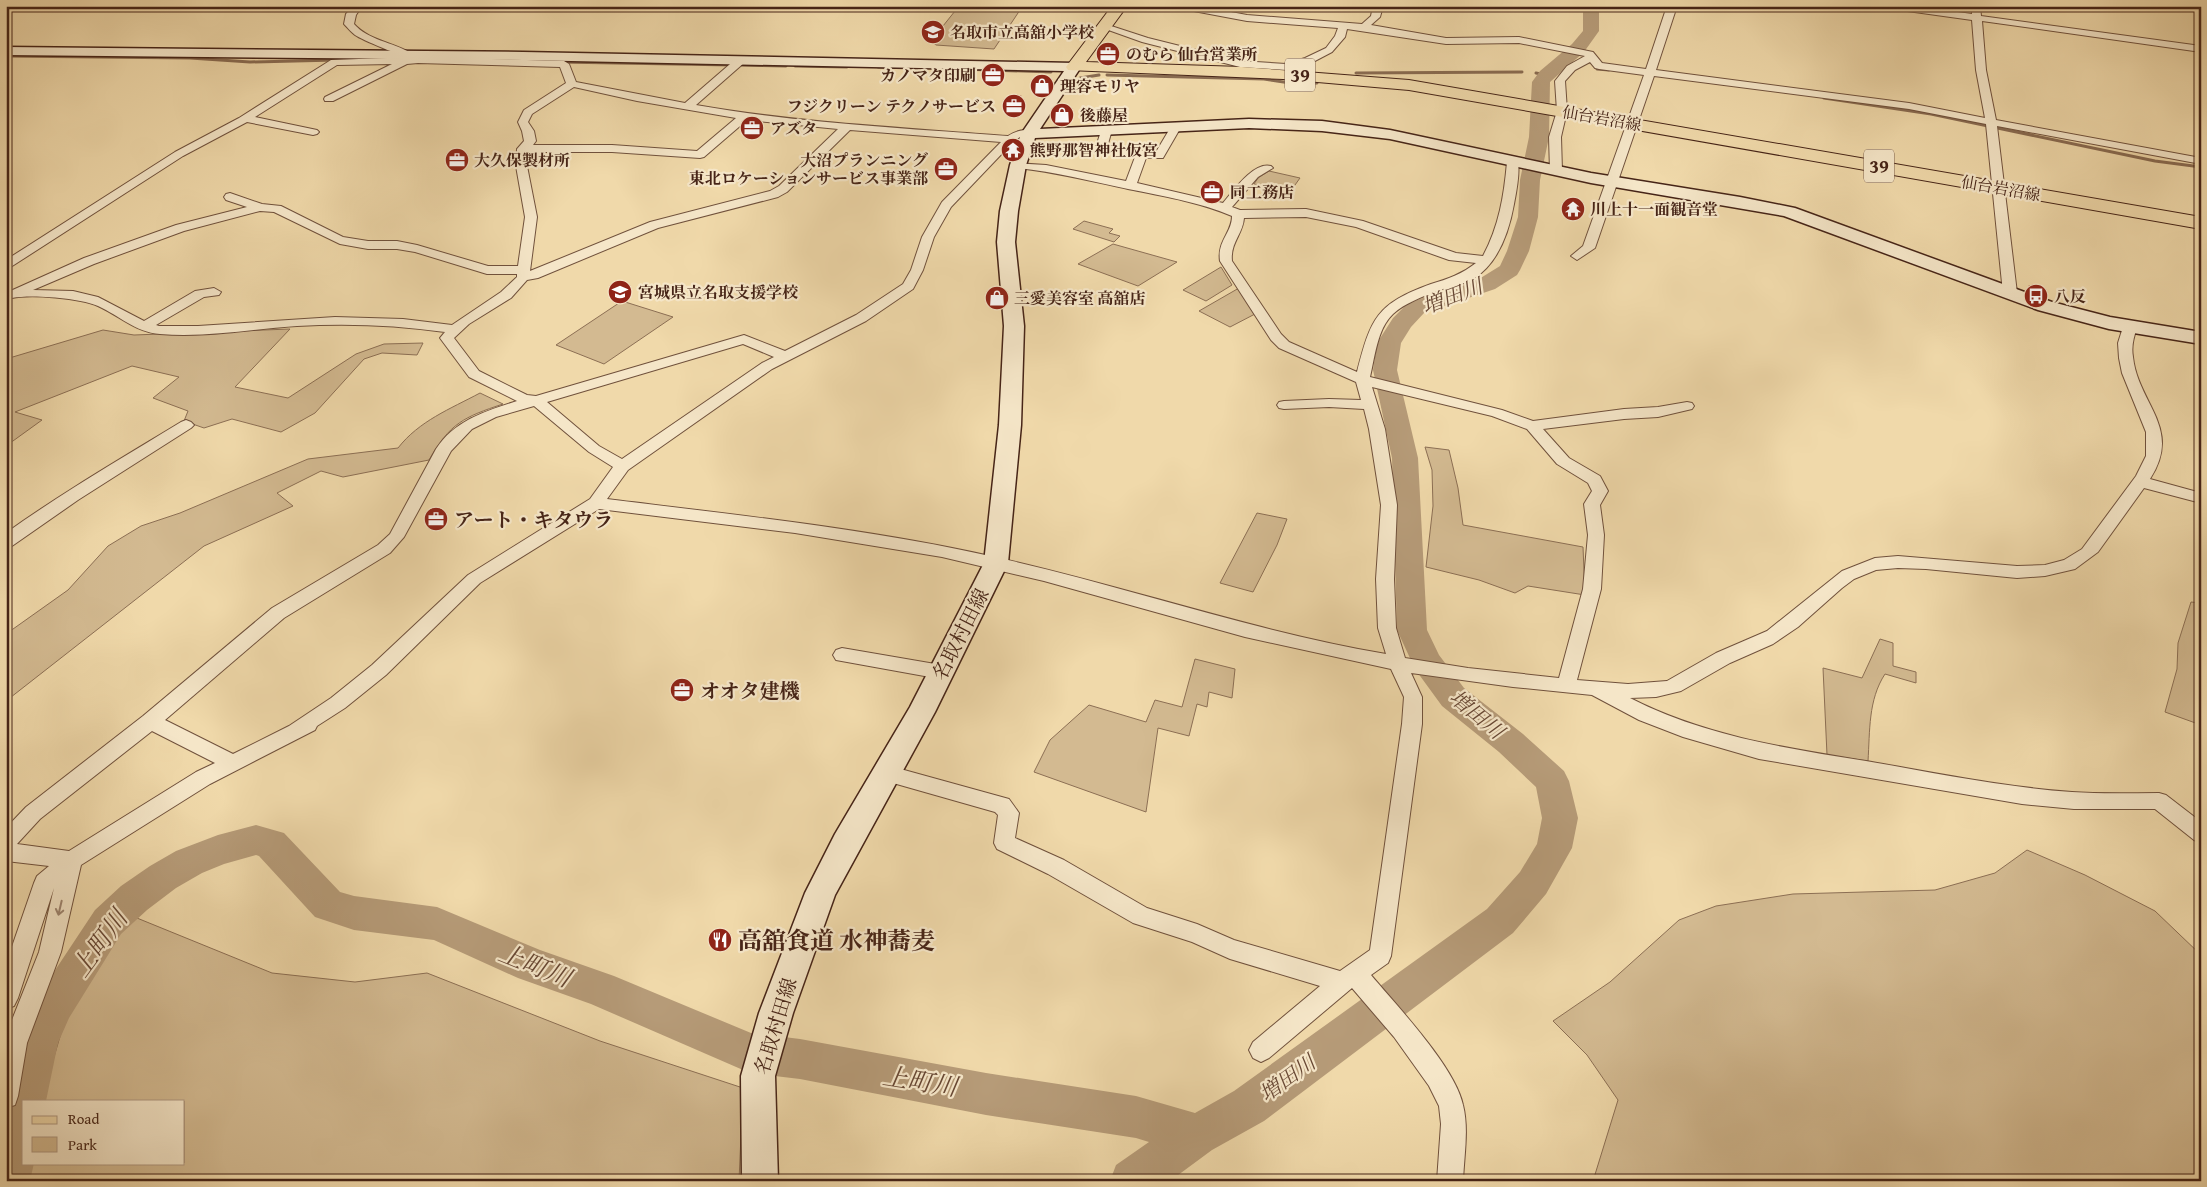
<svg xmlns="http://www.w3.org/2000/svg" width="2207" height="1187" viewBox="0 0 2207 1187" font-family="'Gentium Book Plus','Noto Serif JP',serif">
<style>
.green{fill:#d3ba91;stroke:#8c6f54}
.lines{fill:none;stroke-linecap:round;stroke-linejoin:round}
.stream{stroke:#896b51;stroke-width:3}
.river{fill:#b69b78;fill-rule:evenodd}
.street-casing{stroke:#70513c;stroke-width:2}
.secondary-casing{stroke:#462417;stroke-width:3}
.primary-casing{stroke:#462417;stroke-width:2}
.street{fill:#f5e6c8;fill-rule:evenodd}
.secondary{fill:#f5e6c8;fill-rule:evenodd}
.primary{fill:#f0d9aa;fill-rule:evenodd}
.oneway{stroke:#9e8570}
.labels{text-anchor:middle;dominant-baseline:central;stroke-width:4.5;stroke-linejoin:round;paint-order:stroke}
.far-poi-label{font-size:16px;font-weight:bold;fill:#462417;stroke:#f5e6c8;text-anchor:start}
.far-street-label{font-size:16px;fill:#462417;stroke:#f5e6c8}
.shield{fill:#f5e6c8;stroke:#7a5e4c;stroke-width:1}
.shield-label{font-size:19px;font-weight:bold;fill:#462417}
.poi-label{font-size:20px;font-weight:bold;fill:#462417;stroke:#f5e6c8;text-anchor:start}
.street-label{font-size:20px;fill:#462417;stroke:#f5e6c8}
.water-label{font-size:21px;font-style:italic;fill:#684834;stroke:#f5e6c8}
.near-poi-label{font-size:24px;font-weight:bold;fill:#462417;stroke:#f5e6c8;text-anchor:start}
.near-water-label{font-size:25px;font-style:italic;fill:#684834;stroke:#f5e6c8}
</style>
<rect width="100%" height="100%" fill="#f0d9aa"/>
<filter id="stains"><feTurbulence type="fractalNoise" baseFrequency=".004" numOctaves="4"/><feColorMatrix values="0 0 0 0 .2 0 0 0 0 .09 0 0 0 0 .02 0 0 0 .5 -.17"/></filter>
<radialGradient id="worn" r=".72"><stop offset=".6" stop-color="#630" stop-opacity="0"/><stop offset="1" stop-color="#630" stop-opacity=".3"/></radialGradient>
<!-- green -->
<path class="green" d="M959,6H1013L1020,10L994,49L936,45L931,41Z
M1269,171L1300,178L1290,192L1254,184L1258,178Z
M1084,221L1113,229L1109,233L1120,236L1114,242L1073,229Z
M1113,244L1177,262L1138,286L1078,264Z
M1221,267L1232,285L1206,301L1183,290Z
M1239,288L1255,314L1230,327L1199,311Z
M622,301L673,317L604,364L556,345Z
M290,329L235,387L288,398L356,354L384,344L423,343L417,355L382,353L364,359L315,413L281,432L232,419L204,428L184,421L188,411L153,398L179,377L132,366L15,412L42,420L6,446V359L103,330L134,335Z
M480,393L503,404C464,417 450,423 429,460L343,477L321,471L277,493L293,506L204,546L6,701V634L68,590L108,546L141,526L180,513L308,459L398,448C419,421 450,409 480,393Z
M1425,447L1449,450L1458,488L1463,525L1583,547L1585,595L1528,586L1515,593L1479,580L1426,567L1433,506L1432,470Z
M1257,513L1287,519L1277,545L1253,592L1220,583Z
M2191,602L2201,603V725L2165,712L2177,669L2178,643Z
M1880,639L1893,643V666L1916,672V683L1885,674C1868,700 1870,731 1868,761L1827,755L1823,668L1862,678Z
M1195,659L1235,669L1232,698L1209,692L1207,707L1197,704L1189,736L1158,728L1146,812L1034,772L1050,740L1089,705L1146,722L1155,700L1182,707Z
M2027,850L2085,875L2155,911L2201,955V1181H1593L1618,1100L1587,1055L1553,1021L1610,982L1679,920L1716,906L1793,894L1935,890L1995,873Z
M132,916L272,973L355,982L427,973L600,1041L743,1088L739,1181H16L24,1158V1163H184V1101H41L74,989L111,935Z"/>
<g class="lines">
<!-- stream -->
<path class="stream" d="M6,56L190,58L250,62L336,60
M559,62L733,65
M739,65L786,66
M795,66L847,67
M878,67L926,68
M933,68L1051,72
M1597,69L1609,70
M1356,73L1522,72
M1536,73L1546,75
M1107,75L1264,79L1297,84L1317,83
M1080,78L1099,75
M1824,98L1931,114L2155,161L2201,167"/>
<!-- river -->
<path class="river" d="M1583,6H1599V31L1584,52L1550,82L1549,137L1540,180L1538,217L1529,251L1520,270L1517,275L1495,289L1424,313L1411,327L1401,343L1397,370L1418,458L1427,630L1439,655L1464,688L1523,734L1564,771L1569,781L1578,818L1572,848L1546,894L1513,933L1264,1121L1212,1150L1170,1181H1110L1116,1165L1149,1142L1136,1138L986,1115L800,1079L750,1073L591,1004L518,978L434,940L354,930L315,917L259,856L256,855L224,864L202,873L176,888L147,910L121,934L69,1018L58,1043L46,1101H24V1163H34L30,1181H6V1091L18,1043L40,993L95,910L121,886L150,866L176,851L218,835L256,825L284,833L340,892L354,896L437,907L540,950L614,976L751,1033L800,1039L986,1073L1136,1096L1195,1113L1234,1091L1487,909L1520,872L1537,844L1542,818L1536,787L1499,752L1442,706L1415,669L1397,630L1392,458L1373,370L1377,343L1393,318L1408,303L1479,279L1500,266L1507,251L1518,217L1520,180L1529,137L1532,82L1540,71L1572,44L1583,31Z"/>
<!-- street casing -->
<g class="street-casing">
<path id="street" d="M353,6H362L356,15L354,24C368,40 392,42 411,53V57C405,58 362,40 355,35C351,32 348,28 344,24L346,14Z
M1179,6H1199L1247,15L1362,24L1371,16L1373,6H1383L1380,17L1371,25L1446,38L1519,37L1593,52L1602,63L1646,69L1667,6H1677L1656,70L1909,103L1985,118L1976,70L1972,20L1893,9L1889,6H1915L1972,14V6H1980L1981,16L2201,46V52L1982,21L1986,70L1996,120L2201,158V164L1997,126L2017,293L2010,297L2003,293L1986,124L1909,109L1654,76L1595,248L1577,260L1571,256L1583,246L1644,75L1599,69L1595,68L1590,62L1575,70L1565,81L1567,111L1561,137L1562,171L1556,174L1550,171L1549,137L1557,111L1555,81L1567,66L1585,56L1519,43L1446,44L1347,29L1345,37L1332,52L1313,62L1287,70L1240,67L1142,42L1100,27L1105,24L1148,38L1240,61L1286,64L1305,58L1326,48L1335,36L1338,28L1247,21L1183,9Z
M415,57L564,61L569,64L576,82L685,103L737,58L741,57L746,60L745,62L696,105C799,123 904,128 1008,136C1016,131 1027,127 1035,134L1033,136L1020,137L1014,141L951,207L934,237L923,270L913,289L866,321L772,369L628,470L607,499C735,515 864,528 990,556C1123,585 1251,631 1386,654L1378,628L1376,579L1381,505L1369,429L1364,409L1329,407L1284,409L1279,408L1277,405L1279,402L1284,401L1329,399L1361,400L1356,382L1279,348L1271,340L1220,261C1217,241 1232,233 1232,216C1199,202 1163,196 1128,189C1091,181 1055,172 1018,168L1014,167L1012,165L1014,163L1046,165L1126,181L1135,157L1097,152L1095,150L1102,128L1106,127L1112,130L1107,147L1156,152L1172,125L1176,124L1181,127L1163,158H1146L1137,183L1223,203C1233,191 1254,161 1271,166L1273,168L1258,177L1232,207L1240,210L1306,209L1363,221L1456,253L1483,256C1499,226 1504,196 1507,162L1509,160H1517C1521,168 1516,194 1514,204C1509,232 1498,264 1473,279C1462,285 1448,287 1437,291C1422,297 1405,303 1393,314C1377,329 1375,357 1370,377L1502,410L1533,421L1624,409L1658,407L1687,402L1692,403L1694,406L1692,409L1658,417L1624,419L1543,429L1569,458L1600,476L1608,491L1600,505L1604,535L1601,589L1577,680L1628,684L1667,681L1716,653L1767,631L1842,571L1875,558L1898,556L2017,566L2045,565L2064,560L2082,549L2136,476L2146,456V432L2122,373L2119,358L2118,343L2123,327L2130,323L2135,324L2137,327C2134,337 2131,346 2133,357C2138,404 2183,428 2150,479L2201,493V503L2144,488L2098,552L2075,569L2045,576L2017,578L1926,569L1898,568L1876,570L1854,579L1842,588L1798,627L1773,644L1730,663L1681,691L1656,697L1630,698C1704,736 1785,748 1866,761C1935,773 2003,787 2072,792C2101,794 2130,793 2159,793L2166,795L2201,822V843L2194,840L2155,809H2074L2022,804L1759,759L1683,737L1639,720L1592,695L1513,687L1411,673L1422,697V724L1391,956L1388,963L1371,975C1397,1006 1455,1067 1463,1105C1469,1129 1464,1156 1463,1181H1437L1441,1124L1439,1106L1429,1086L1394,1037L1352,988L1269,1058L1261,1062L1253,1058L1249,1050L1253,1042L1320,986L1230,959L1192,942L1133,923L1048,874L997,849L994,843L998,815L995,812L886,781L879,779L876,773L879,767L886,765L1009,799L1019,813L1015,838L1064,860L1147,908L1197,924L1234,940L1340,971L1370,950L1402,724L1404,697L1391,669L1245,637L1044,581L942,557L795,533L599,509L480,583L386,675L345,708L317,726L315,730L210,784L81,865L61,952L27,1043L18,1096L15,1105L6,1108V1035L39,952L54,888L18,998L14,1006L6,1009V964L34,883L37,876L49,866L6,861V828L26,807L143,716L272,608L378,545L390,534L436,449C455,420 486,411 517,401L469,377L440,338L445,332C396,325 346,323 297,326C251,329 205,338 160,334C135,332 120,316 98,306C80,298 31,294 12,298L7,297L6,293L84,258L176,225L247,207L226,200L224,197L226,194L230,193L262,204L281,206L343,237L368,241H397L417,245L488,266H518L525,217L516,166L517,149L524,141L522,131L518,122L524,110L566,83L560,67L418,63L407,64L333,101H325L324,99L325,97L392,64L337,65L255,117L317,130L319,132L317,134L313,135L247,122L183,156L6,270V260L175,152L239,118L331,60ZM574,87L637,101L736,118L697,151L612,145H533L536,141L534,131L528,122L532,114ZM747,120L838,129L779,186L770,191L650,222L530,271L537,217L527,166L529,152H612L700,158L704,157ZM850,130L1001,142L942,202L922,237L911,270L903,284L856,315L785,351L744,335L536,396L527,395L479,371L454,338L469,324L511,298L527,280L538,278L658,228L778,197L787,192ZM260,211L274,212L340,244L368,249H397L415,252L487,274H517V277L501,292L452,325L403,319L335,317L198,326H159L156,325L204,297L219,295L221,292L214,288L195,291L144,321L98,297L73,291L33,290L94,264L184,231ZM1306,217L1356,227L1449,260L1476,263C1462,274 1448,279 1431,284C1376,304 1371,318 1357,372L1289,342L1281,334L1232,261C1230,243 1243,234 1244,218ZM743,344L774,357L762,363L622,459L599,446L547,402ZM1372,387L1492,416L1527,429L1557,464L1588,483L1592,491L1584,504L1588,535L1583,589L1559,678L1468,668L1405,658L1396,628L1394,579L1397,505L1385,429ZM534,406L589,452L613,467L590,499L468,575L372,665L331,698L289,726L233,754L165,720L284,618L390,553L404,537L451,451L472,429L496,417ZM152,731L215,763L196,772L69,851L17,844L40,819Z
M186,420L191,422L194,425L191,428L78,500L12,546L6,548V533C62,493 122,458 181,422Z
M842,648L941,665L948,667L950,672L948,677L941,679L836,660L833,655L836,650Z"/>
</g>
<!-- secondary casing -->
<g class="secondary-casing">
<path id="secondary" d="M6,47L523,52L1074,63L1081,67L1040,129L1249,119L1322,121L1390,130L1591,173L1740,197L1795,208L2052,302L2110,317L2201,332V344L2109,329L2038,310L1784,216L1591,183L1390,139L1322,131L1249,128L1035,138L1026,165L1018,211L1015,242L1024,326L1021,425L1008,563L935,712L835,895L793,1013L775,1076L778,1181H742L741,1076L759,1013L805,893L835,834L910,707L984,563L999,425L1004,326L997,242L1000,211L1010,165L1021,134L1064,71L523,60L6,55Z"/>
</g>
<!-- primary casing -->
<g class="primary-casing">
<path id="primary" d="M1112,6H1127L1086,62L1242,67L1409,80L2201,217V229L1409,90L1283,79L1068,70L1066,67Z"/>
</g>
<!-- street -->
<use href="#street" class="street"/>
<!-- secondary -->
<use href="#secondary" class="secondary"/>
<!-- primary -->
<use href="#primary" class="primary"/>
</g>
<!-- one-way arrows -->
<defs><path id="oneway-shaft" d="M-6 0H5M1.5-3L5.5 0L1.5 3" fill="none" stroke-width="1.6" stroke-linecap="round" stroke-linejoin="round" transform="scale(1.25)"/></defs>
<use class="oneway" href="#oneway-shaft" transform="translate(60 908) rotate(103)"/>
<!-- icons -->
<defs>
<g id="school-disc" transform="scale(1.25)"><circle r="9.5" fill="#8f2418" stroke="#f5e6c8"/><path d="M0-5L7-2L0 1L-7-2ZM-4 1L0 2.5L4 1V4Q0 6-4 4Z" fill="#fff"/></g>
<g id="office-disc" transform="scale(1.25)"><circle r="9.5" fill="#8f2418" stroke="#f5e6c8"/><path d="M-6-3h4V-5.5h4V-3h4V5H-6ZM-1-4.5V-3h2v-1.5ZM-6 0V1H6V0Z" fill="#fff"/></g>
<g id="shop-disc" transform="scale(1.25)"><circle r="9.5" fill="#8f2418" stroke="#f5e6c8"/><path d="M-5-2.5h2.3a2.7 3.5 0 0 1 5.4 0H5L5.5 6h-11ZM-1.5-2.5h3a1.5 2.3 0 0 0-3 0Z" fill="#fff"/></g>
<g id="temple-disc" transform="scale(1.25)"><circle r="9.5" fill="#8f2418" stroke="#f5e6c8"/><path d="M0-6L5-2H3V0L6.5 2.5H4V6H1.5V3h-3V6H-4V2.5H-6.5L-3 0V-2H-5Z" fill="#fff"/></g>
<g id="bus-disc" transform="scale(1.25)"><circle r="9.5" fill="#8f2418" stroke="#f5e6c8"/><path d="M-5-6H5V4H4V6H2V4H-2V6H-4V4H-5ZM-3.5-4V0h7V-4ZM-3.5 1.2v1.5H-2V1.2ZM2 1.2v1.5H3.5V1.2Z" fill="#fff"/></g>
<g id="restaurant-disc" transform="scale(1.25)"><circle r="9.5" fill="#8f2418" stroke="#f5e6c8"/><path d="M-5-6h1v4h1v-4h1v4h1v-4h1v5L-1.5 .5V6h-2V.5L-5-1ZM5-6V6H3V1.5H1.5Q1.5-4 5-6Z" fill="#fff"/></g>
</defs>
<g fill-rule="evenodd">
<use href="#school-disc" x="933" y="32"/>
<use href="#office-disc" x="1108" y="54"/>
<use href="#office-disc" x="993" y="75"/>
<use href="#shop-disc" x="1042" y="86"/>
<use href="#office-disc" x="1014" y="106"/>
<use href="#shop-disc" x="1062" y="115"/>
<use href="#office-disc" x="752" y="128"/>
<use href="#temple-disc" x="1013" y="150"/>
<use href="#office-disc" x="457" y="160"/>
<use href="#office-disc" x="946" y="169"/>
<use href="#office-disc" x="1212" y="192"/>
<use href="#temple-disc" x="1573" y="209"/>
<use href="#school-disc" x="620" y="292"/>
<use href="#bus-disc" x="2036" y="296"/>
<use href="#shop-disc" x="997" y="298"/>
<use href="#office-disc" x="436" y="519"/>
<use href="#office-disc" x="682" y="690"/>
<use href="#restaurant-disc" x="720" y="940"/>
</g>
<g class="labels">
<!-- far-poi labels -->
<g class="far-poi-label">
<text x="950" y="32">名取市立高舘小学校</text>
<text x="1126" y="54">のむら 仙台営業所</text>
<text x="976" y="75" text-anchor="end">カノマタ印刷</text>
<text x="1060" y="86">理容モリヤ</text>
<text x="996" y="106" text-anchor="end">フジクリーン テクノサービス</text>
<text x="1080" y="115">後藤屋</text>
<text x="770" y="128">アズタ</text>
<text x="1030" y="150">熊野那智神社仮宮</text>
<text x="474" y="160">大久保製材所</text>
<text x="928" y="160" text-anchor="end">大沼プランニング<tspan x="928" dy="18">東北ロケーションサービス事業部</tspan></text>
<text x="1230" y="192">同工務店</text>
<text x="1590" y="209">川上十一面観音堂</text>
<text x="638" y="292">宮城県立名取支援学校</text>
<text x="2054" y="296">八反</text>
<text x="1014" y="298">三愛美容室 高舘店</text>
</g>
<!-- far-street labels -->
<g class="far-street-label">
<text transform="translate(1602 118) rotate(10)">仙台岩沼線</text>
<text transform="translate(2001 188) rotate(10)">仙台岩沼線</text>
</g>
<!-- shield labels -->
<g class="shield">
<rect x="1285" y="58.5" width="30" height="33" rx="4"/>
<rect x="1864" y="149.5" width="30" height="33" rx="4"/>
</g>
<g class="shield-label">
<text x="1300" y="75">39</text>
<text x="1879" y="166">39</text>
</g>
<!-- poi labels -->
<g class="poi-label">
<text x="454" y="519">アート・キタウラ</text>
<text x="700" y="690">オオタ建機</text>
</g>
<!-- street labels -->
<g class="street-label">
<text transform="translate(960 634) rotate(-63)">名取村田線</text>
<text transform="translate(775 1026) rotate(-73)">名取村田線</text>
</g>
<!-- water labels -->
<g class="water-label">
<text transform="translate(1452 296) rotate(-21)">増田川</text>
<text transform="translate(1477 714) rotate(40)">増田川</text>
<text transform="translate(1287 1078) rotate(-36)">増田川</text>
</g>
<!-- near-poi labels -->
<g class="near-poi-label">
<text x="738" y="940">高舘食道 水神蕎麦</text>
</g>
<!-- near-water labels -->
<g class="near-water-label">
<text transform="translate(99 943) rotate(-54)">上町川</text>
<text transform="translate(535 965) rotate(22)">上町川</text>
<text transform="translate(920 1081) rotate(9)">上町川</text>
</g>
</g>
<!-- margin -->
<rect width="2207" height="1187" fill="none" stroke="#f0d9aa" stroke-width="25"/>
<rect x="8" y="8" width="2192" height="1172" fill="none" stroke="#462417" stroke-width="2.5"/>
<rect x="12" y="12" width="2182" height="1162" fill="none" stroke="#462417"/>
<!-- legend -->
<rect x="22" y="1100" width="162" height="65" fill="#f5e6c8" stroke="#af9881"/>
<rect x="32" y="1116" width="25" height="8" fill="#f0d9aa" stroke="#af9881"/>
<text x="68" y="1124" font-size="15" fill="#462417">Road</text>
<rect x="32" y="1137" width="25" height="15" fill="#d3ba91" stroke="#af9881"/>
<text x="68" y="1150" font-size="15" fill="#462417">Park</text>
<rect width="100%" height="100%" filter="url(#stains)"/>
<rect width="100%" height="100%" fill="url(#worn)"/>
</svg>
